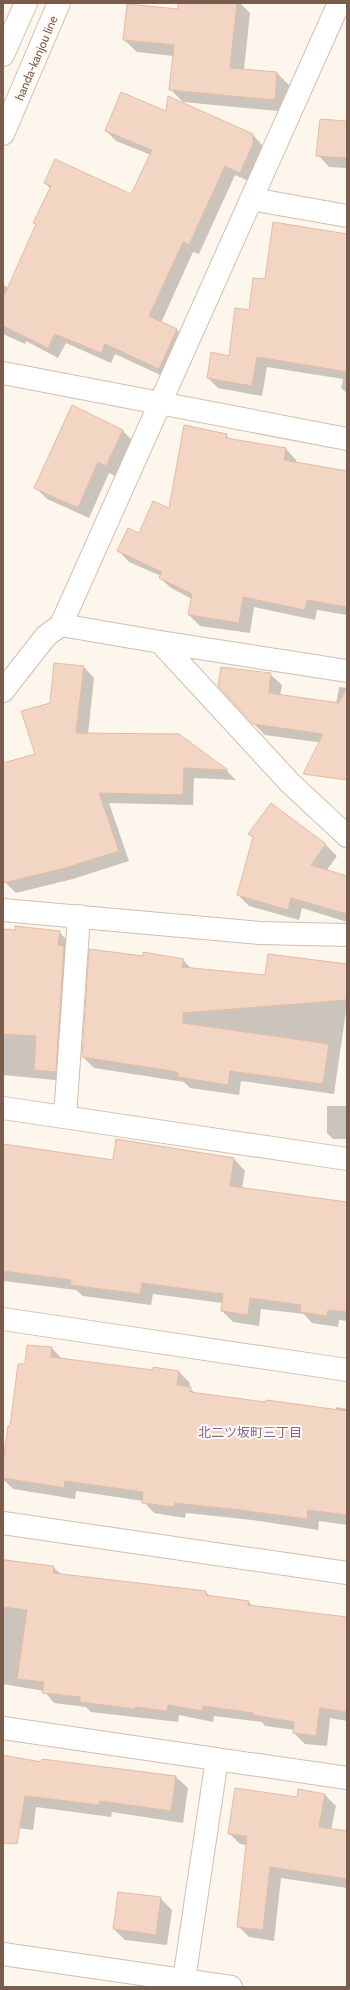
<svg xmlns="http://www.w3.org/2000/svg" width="350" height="1990" viewBox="0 0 350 1990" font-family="Cabin,'Noto Sans JP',sans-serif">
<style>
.shadow{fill:#0003}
.building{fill:#f3d5c3;stroke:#e6bba3}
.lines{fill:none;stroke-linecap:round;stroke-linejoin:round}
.minor-casing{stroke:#d1beb0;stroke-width:24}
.secondary-casing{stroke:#d6c0b0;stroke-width:24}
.minor{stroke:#fff;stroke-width:22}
.secondary{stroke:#fff;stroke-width:22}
.labels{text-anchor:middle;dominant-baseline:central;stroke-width:4;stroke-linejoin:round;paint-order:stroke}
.street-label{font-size:12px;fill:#7a5c4d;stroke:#fffaf3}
.neighbourhood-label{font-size:13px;fill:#846695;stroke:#fffaf3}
</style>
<rect width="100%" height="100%" fill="#fdf6ec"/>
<!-- shadow -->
<path class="shadow" d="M179,3H240L250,13L244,70L277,73L290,86L288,112L183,102L170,89L173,56L137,52L124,40L178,10Z
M167,112L253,135L263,146V155L251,182L235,175L199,254L193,252L161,323L177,330L187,340L169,379L115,354L111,363L66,343L58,358L26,341L25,344L3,334V285L9,288L36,225L34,223L51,189L45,183L132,195L151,155L116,141L106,131Z
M347,122V168L329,167L318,155Z
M347,239V393L341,388L343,379L267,367L262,396L218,388L208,378L230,357L266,280Z
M73,407L123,431L134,442L117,477L109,473L89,518L47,499L36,488Z
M226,435L231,440L286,449L296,460V463L347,472V615L317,610L315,620L254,607L250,633L200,626L189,615L192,599L171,588L160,578L161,576L129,562L119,551L170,509Z
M84,667L94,678L88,734L179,735L227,771L236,780L194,778L193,805L109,803L129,861L73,879L16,893L5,882L3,873V764L36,755L51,704Z
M270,674L282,685L280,696L336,704L339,687L347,688V764L331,744L265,735L253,723Z
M271,804L326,845L337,856L326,871L347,877V922L302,908L299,920L249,906L238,895L254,838L250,834Z
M3,930L59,932L69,942L65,1081L3,1075Z
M183,960L192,969L266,977L347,971V1004L334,1094L241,1081L239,1095L190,1088L184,1082L94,1068L83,1057Z
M327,1106H347V1139H333L327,1133Z
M3,1145L114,1161L234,1159L245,1171L242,1188L347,1203V1321L339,1320L338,1327L312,1323L304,1314L261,1309L259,1326L233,1322L222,1311L223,1303L153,1294L151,1305L83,1296L76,1290L3,1281Z
M52,1348L63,1360L154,1371L179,1372L190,1383L189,1388L197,1394L336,1411V1407L347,1409V1525L319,1521L318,1530L252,1520L186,1513L185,1518L154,1513L143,1501L76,1491L75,1499L13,1489L3,1479V1468L26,1365Z
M3,1559L53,1567L62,1575L206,1592L210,1597L248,1601L253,1607L347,1617V1721L330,1718L327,1746L305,1744L294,1733V1730L265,1726L262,1722L214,1716L213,1722L179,1715L178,1722L91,1712L86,1707L54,1703L44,1691L3,1684Z
M3,1756L42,1763L43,1760L176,1777L188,1788L183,1823L112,1812L111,1817L36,1807L33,1830L3,1826Z
M325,1795L336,1806L331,1830L347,1832V1888L281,1878L274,1941L249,1937L238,1926L247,1845L240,1844L229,1833L298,1798Z
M160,1898L172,1910L167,1945L125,1940L114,1929Z"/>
<!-- building -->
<path class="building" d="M178,3H237L230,68L277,72L275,100L169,90L174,45L123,40L127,4L178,9Z
M121,92L166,111L168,96L253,134V144L240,173L225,166L189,245L183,242L149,316L177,329L159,369L105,344L101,353L55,334L48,348L3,326V298L36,224L33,223L51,186L44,183L55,159L131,194L152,150L105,131Z
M320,119L347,121V158L316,156Z
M273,222L347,234V372L257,357L252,386L207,378L211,352L229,356L235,308L249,310L253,278L265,279Z
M72,405L123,430L106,466L98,462L78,508L34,488Z
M184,425L227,434L226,438L286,448L284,460L347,471V607L307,600L305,610L243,597L239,623L188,615L192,594L159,578L162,572L117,551L128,528L139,533L153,501L169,508Z
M54,663L84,666L76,733L179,734L228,770L184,768L183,795L99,793L119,851L62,869L3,883V763L35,754L21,711L50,703Z
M221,667L271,673L269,693L339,703L347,686V780L303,774L323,734L253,724L218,686Z
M271,803L326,844L311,865L347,876V914L291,898L288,910L237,895L253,837L248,834Z
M15,926L60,931L58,945L64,946L56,1072L34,1070L36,1036L3,1034V929L16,930Z
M89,949L143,956V952L184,959L182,967L265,975L268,954L347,964V1000L183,1013V1023L329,1044L323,1084L230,1071L228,1085L178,1077V1072L82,1057Z
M116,1139L234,1158L230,1186L347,1202V1312L328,1310L327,1316L300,1312L301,1305L250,1298L248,1315L221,1311L223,1294L142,1283L140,1294L70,1285L71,1280L3,1271V1144L113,1160Z
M27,1345L52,1347L51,1357L153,1370V1367L179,1371L177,1385L191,1387L190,1392L265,1402L266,1400L347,1411V1515L308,1510L307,1519L240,1510L175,1503L174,1507L142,1503L143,1492L65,1481L64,1488L3,1478V1461L8,1426H10L18,1364H25Z
M3,1560L54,1566L53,1573L206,1591V1595L249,1601L248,1605L347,1617V1712L320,1708L316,1736L293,1733L294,1722L253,1715V1713L203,1706L202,1711L168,1705L167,1711L135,1707V1709L80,1702V1697L42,1693L44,1682L17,1679L27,1610L3,1607Z
M3,1755L41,1762L42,1759L176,1776L171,1811L100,1801L99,1805L25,1796L17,1844L3,1843Z
M235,1788L297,1797L298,1789L325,1794L319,1827L347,1831V1879L270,1867L263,1930L237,1927L247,1836L228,1834Z
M118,1892L161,1897L156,1935L113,1929Z"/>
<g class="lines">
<!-- minor casing -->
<g class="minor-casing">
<path id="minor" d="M251,199L347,216
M3,373L347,439
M61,625L160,642L347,671
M160,642L290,783L347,836
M3,691L46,636L61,625L339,3
M3,910L260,933L347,935
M3,1108L347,1159
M65,1117L79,916
M3,1319L347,1370
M3,1523L347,1573
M3,1728L347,1778
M3,1954L231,1987
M184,1980L217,1759"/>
</g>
<!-- secondary casing -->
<g class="secondary-casing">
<path id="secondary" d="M3,55L26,3
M3,134L59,3"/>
</g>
<!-- minor -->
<use href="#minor" class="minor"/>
<!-- secondary -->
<use href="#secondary" class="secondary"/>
</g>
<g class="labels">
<!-- street labels -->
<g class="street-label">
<text transform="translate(36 58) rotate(-67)">handa-kanjou line</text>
</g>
<!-- neighbourhood labels -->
<g class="neighbourhood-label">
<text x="250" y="1432">北二ツ坂町三丁目</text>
</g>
</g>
<!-- border -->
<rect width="350" height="1990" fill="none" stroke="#7a5c4d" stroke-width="8"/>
</svg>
